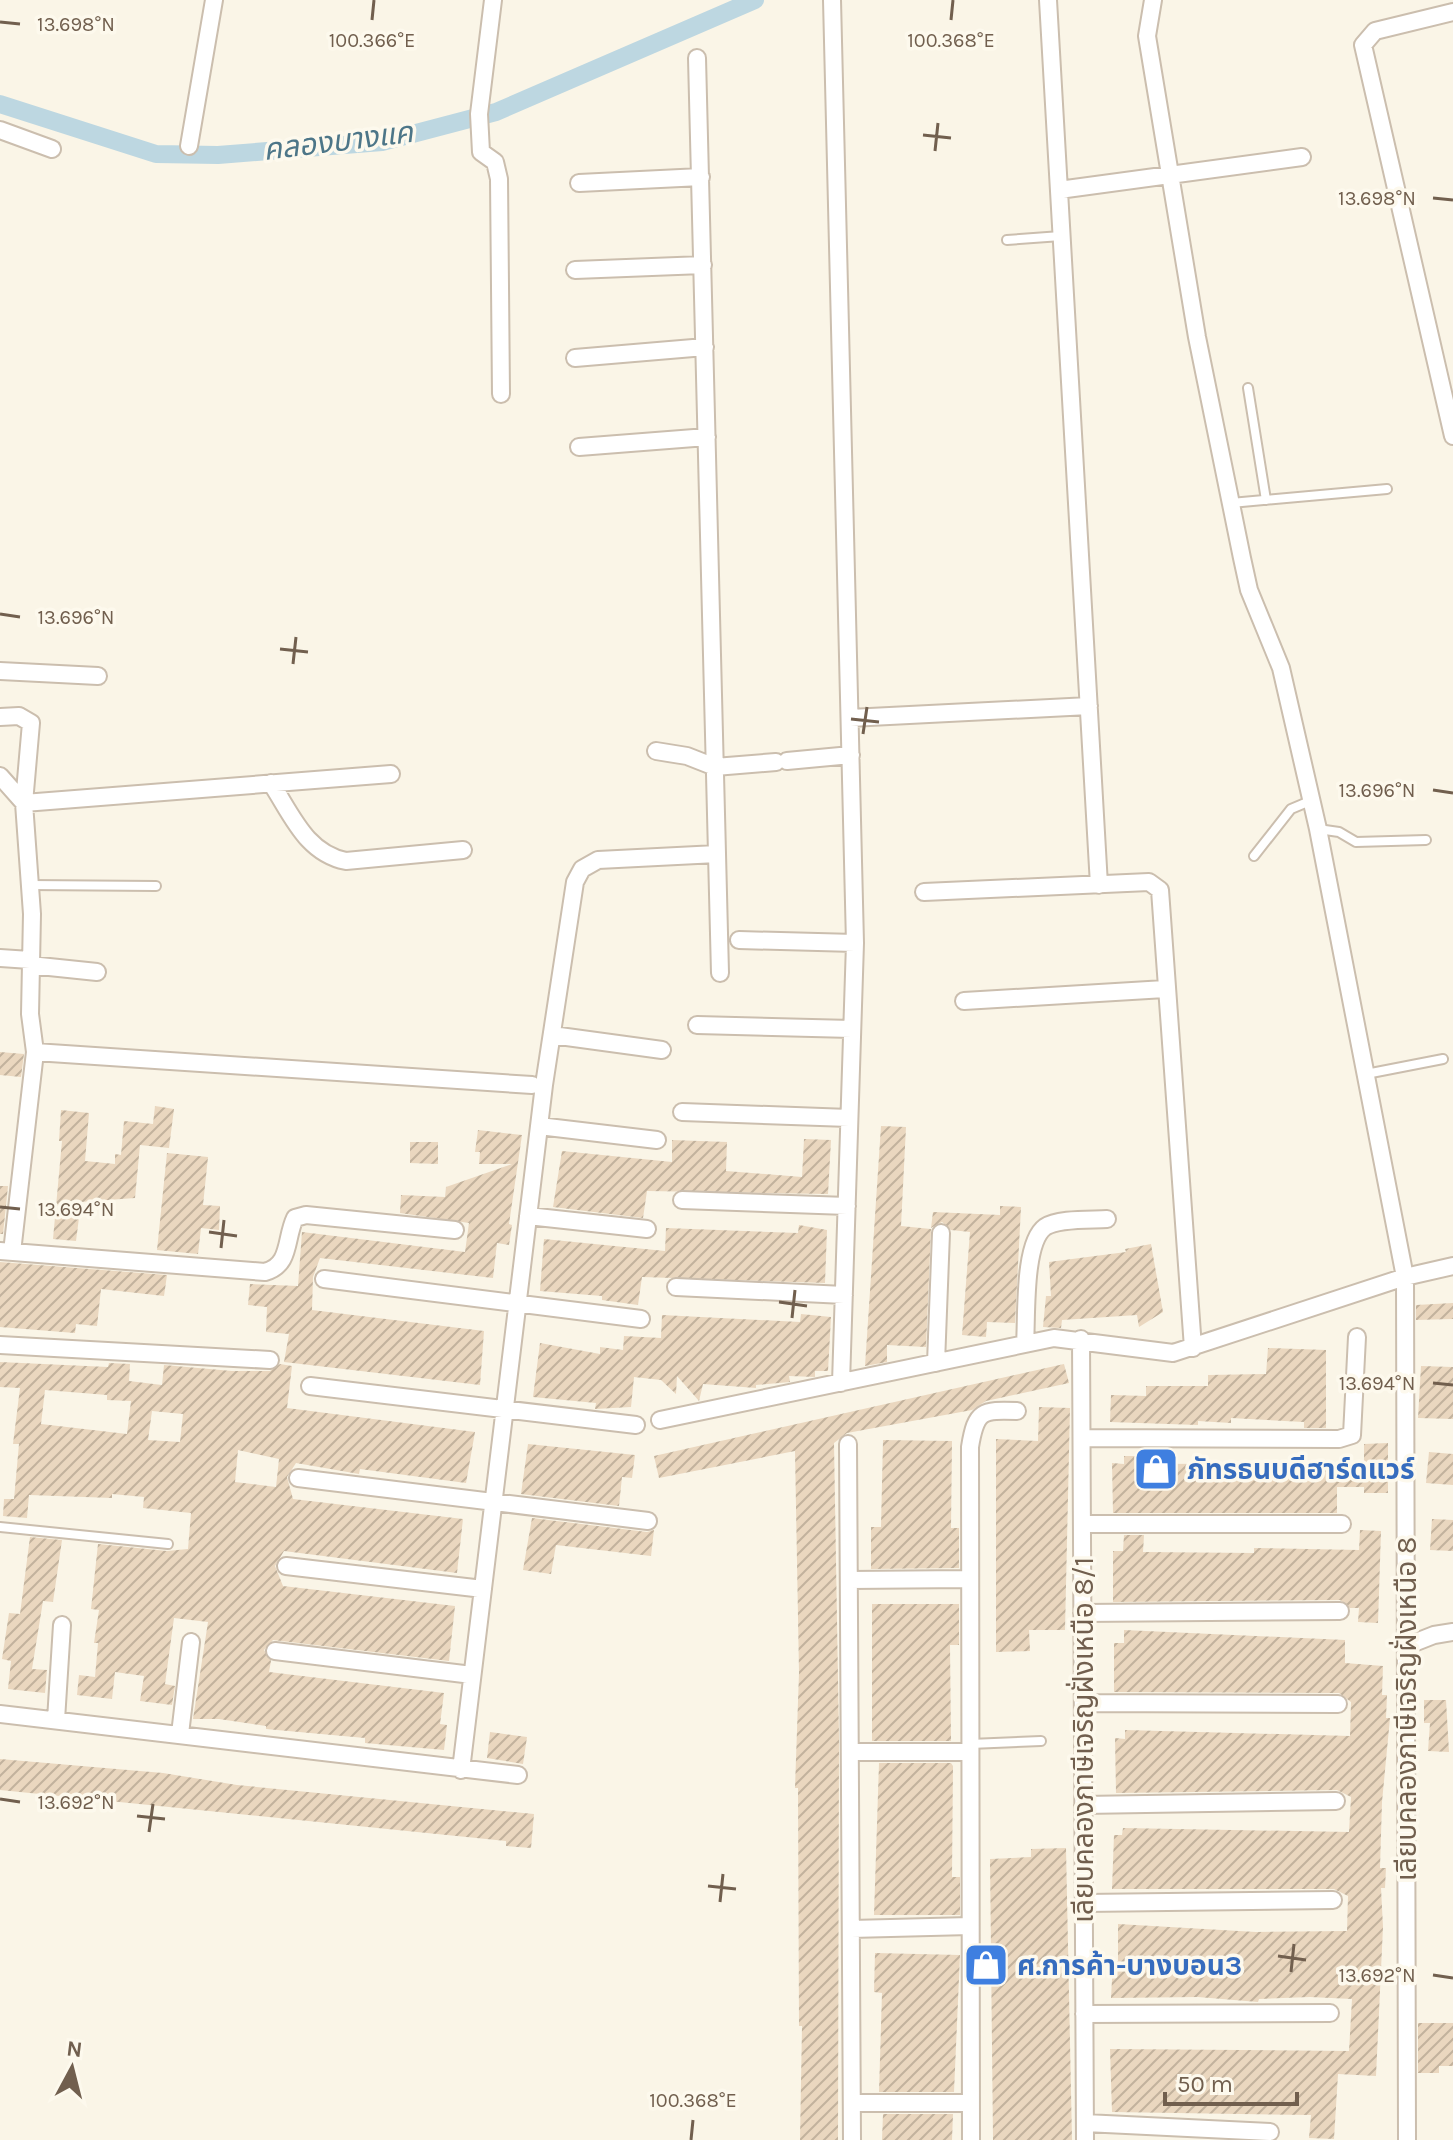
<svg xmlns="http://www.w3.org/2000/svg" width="1453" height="2140" viewBox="0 0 1453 2140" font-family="Karla,'Noto Sans Thai',sans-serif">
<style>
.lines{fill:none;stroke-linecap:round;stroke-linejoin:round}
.canal{stroke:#bdd7e1;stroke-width:18}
.building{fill:url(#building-hatch);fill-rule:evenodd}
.service-casing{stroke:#cbbeae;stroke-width:12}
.minor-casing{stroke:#cbbeae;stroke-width:20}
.service{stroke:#fff;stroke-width:8}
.minor{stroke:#fff;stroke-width:16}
.ticks{fill:none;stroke:#715f4e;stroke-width:3}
.labels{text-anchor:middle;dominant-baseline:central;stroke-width:7;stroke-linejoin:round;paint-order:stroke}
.shop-label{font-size:28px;font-weight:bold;fill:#366cbe;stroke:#fdf9ed;text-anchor:start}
.street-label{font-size:28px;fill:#715f4e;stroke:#fdf9ed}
.water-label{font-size:30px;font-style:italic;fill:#4d7688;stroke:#fdf9ed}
.ticks-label{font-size:20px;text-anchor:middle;fill:#715f4e;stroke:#fdf9ed;stroke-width:7;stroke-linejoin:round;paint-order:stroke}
</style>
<defs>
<pattern id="building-hatch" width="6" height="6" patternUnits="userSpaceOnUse" patternTransform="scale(2)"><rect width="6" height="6" fill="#ead7bf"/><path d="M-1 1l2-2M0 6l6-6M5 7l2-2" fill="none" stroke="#c2b29d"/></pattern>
</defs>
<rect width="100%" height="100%" fill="#faf5e7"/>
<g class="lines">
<!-- canal -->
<path class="canal" d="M0,104L156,154L218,155L382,142L496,112L755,0"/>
</g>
<!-- building -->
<path class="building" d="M0,1052L24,1054L21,1077L0,1075Z
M155,1106L174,1109L169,1148L140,1145L135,1198L81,1202L76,1241L53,1239L62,1141H59L61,1110L89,1113L85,1161L115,1164V1154L121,1155L124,1121L153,1124Z
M881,1126L906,1127L901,1226L931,1229L926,1347L887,1345V1362L865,1366Z
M478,1130L522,1135L509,1224L512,1225L509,1245L497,1243L493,1278L320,1258L313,1277L312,1310L484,1331L480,1385L284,1362L289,1334L266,1332L267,1307L248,1305L250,1284L298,1286L302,1232L465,1252L469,1223L400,1213L401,1195L445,1197L446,1187L512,1164H479L480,1152H475Z
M804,1139L831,1140L828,1194L647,1191L643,1218L553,1207L562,1151L672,1162V1140L727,1142L726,1171L802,1177Z
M410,1142H438V1164L410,1163Z
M167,1153L208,1157L203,1205L220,1206L219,1230L201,1228L198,1254L157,1250Z
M0,1186H8L3,1234H0Z
M1000,1206L1021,1207L1015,1323L987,1322L986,1337L962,1335L970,1232L951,1230L942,1222L931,1228L933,1212L1000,1215Z
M799,1225L827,1230L825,1283L642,1277L638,1305L602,1300V1296L540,1291L544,1239L665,1251L666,1228L798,1233Z
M1151,1244L1163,1312L1139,1327L1137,1315L1062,1320L1061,1328L1043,1327L1046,1296H1051L1049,1262L1126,1252L1125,1249Z
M0,1262L167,1275L164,1296L101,1289L97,1326L76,1324L75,1333L0,1327Z
M1453,1303V1319L1416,1320V1305Z
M801,1314L831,1317L828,1371H815V1377L789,1376L790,1382L756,1385V1388L703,1384L699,1401L677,1376L676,1394L661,1380L634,1377L631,1407L595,1409L596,1403L533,1397L540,1343L600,1354V1347L623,1350L624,1336L661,1338L662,1315L800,1322Z
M1268,1348L1326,1350V1428H1304V1422L1231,1418V1423L1198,1421V1425L1110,1422L1111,1395L1146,1396V1386H1208V1375L1266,1374Z
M0,1362L108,1367L109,1363L130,1364L129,1381L162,1385L164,1365L232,1371H270L280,1364L292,1366L287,1408L475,1432L466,1483L360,1469L359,1474L296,1463L287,1477L293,1499L463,1519L457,1573L284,1551L275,1566L283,1586L455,1606L449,1661L273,1640L264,1650L271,1661L269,1672L444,1693L440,1724L447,1725L444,1750L365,1743V1738L266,1729V1726L219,1719H193L208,1622L174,1618L165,1684L175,1686L172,1705L140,1701L144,1676L115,1672L112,1699L77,1695L79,1675L95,1677L98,1643H94L99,1610L91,1609L98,1544L167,1551L188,1549L191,1513L143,1508L144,1497L112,1494V1498L29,1495L27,1518L3,1516L4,1499H14L19,1444H13L20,1388L0,1387ZM45,1390L107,1395V1400L131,1401L127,1434L41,1424ZM152,1411L183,1414L180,1442L148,1440ZM238,1450L279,1459L276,1487L235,1482Z
M1064,1364L1069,1383L986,1401L972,1410L847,1433L834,1443L839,1738L838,2140H800L802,2026H799L798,1788H795L799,1673L795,1451L659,1478L654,1456Z
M1421,1366L1453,1367V1419L1418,1418Z
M1039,1407L1070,1408L1065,1630H1029L1030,1651L996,1652V1439L1038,1441Z
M883,1440L952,1441L951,1528H959V1568L871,1569V1527H881Z
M1388,1443V1493H1364V1487H1337V1513H1113L1112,1463L1124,1464V1456H1145V1464L1364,1463V1444Z
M528,1444L635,1455L632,1478L622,1477L619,1506L521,1494Z
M1429,1452L1453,1454V1485L1426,1483Z
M532,1518L647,1532L654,1530L651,1556L556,1545L551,1574L523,1570Z
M1432,1519L1453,1520V1551L1430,1550Z
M1360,1530L1381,1531L1378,1623L1358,1622L1359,1608H1350L1340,1600L1113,1602V1551H1123L1124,1535H1144L1143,1552L1254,1553V1548L1359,1550Z
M30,1537L62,1540L53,1602L43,1601L32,1669L47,1670L45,1693L8,1689L11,1661L2,1659L9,1613L20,1614Z
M872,1604H959V1645H950L951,1741H872Z
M1124,1630L1345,1640V1663L1383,1666L1382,1695H1387L1386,1718H1390L1382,1802L1380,1868H1386L1385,1888H1381L1383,1927L1376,2076L1338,2074L1334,2139L1309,2138L1311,2115L1112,2112L1110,2049L1349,2051L1352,1999L1310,1997L1259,1999L1258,2002L1198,1997L1111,1998L1113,1961H1118V1924L1256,1932L1347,1931L1348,1896L1334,1889H1112L1114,1835H1122L1123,1828L1349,1832L1351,1797L1337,1790L1116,1793L1115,1738L1125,1739V1730L1350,1736L1351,1702L1339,1693L1114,1692V1643H1124Z
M1424,1700H1446L1449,1752L1428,1751L1430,1723H1424Z
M490,1732L527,1737L523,1764L487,1758Z
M0,1759L163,1773L237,1785L534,1814L531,1848L506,1846V1841L0,1790Z
M879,1763H951L953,1766L952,1877H960V1915H874Z
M1066,1848L1072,2140H993L990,1859L1031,1857V1849Z
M875,1953L960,1955L954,2092H879L882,1993L874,1992Z
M1418,2023H1453V2066H1439V2073H1418Z
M883,2114H953L952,2140H882Z"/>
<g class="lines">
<!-- service casing -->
<g class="service-casing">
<path id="service" d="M1007,240L1061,236
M1248,388L1266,500
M1231,503L1387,489
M1318,829L1339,832L1356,842L1426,840
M1254,856L1291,809L1310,801
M29,885L156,886
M1366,1074L1443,1059
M0,1527L168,1544
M970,1744L1041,1741"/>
</g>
<!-- minor casing -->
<g class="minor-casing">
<path id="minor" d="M493,0L479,114L481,152L495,162L499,179L501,394
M832,0L855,943L841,1383
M1048,0L1099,885
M1153,0L1147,36L1197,337L1242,558L1249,590L1281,668L1318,829L1405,1277L1407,2140
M1453,12L1375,31L1363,45L1453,436
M697,58L720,973
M0,130L52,149
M189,146L214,0
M579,183L701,177
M1059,190L1302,157
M575,270L703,265
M575,358L705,347
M579,447L707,437
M0,671L98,676
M0,717L19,716L31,723L24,803L391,774
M850,718L1089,706
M656,751L687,756L715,767L776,762
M787,761L851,755
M0,776L24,803L32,914L30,1014L35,1052L12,1252
M271,783C292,815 306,853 346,861L463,850
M924,892L1149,882L1160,890L1193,1348
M739,940L855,943
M0,958L30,960
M30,965L97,972
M964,1001L1165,989
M697,1025L852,1029
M552,1035L662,1050
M35,1052L532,1085
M682,1112L849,1118
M539,1126L657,1140
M682,1200L847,1206
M528,1216L647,1229
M0,1251L265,1272C291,1265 285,1239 295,1218L306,1215L455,1230
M324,1279L641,1319
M676,1287L844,1295
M1081,1339L1085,2140
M1025,1344C1027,1317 1023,1243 1045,1227C1058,1218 1091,1220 1107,1219
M0,1345L270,1360
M936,1363L941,1233
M310,1386L636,1425
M660,1420L1054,1338L1173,1353L1405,1277L1453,1266
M1082,1438L1339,1439L1352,1435L1357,1337
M848,1444L852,2140
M298,1478L648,1521
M1082,1524H1342
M286,1566L483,1589
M849,1580L968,1579
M1082,1613L1340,1611
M1406,1646L1434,1635L1453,1632
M275,1651L472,1675
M1083,1703L1338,1704
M0,1714L518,1775
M56,1720L62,1625
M180,1734L191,1642
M850,1752H969
M461,1770L544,1085L575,882L582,869L598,860L717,854
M1083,1805L1336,1801
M1084,1903L1333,1900
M851,1929L970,1926
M1084,2014L1330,2013
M852,2103H971
M1085,2123L1270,2132
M971,2140L970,1447C976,1410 982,1410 1017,1411"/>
</g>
<!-- service -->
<use href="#service" class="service"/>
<!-- minor -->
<use href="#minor" class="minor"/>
</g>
<!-- ticks -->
<path class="ticks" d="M372,20L374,0M951,20L953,0M0,22L20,24M923,135L951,138M935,151L938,123M1433,198L1453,200M0,614L20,617M280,649L308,652M293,664L296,637M851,719L879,722M863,734L867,707M1433,790L1453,793M0,1207L20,1209M209,1232L237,1236M221,1248L224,1220M779,1302L807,1306M792,1318L795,1290M1433,1383L1453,1385M0,1799L20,1802M137,1816L165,1819M149,1832L153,1804M708,1886L736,1889M720,1902L723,1874M1278,1956L1306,1960M1291,1972L1294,1944M1433,1975L1453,1978M691,2140L693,2120"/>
<!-- icons -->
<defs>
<g id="shop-square" transform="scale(2.3)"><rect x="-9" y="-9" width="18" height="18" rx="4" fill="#3f7fe0" stroke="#fdf9ed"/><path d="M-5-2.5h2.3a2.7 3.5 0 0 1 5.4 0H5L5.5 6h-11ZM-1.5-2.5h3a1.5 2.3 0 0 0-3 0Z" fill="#fff"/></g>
</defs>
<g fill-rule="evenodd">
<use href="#shop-square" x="1156" y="1469"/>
<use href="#shop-square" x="986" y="1965"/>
</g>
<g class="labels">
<!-- shop labels -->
<g class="shop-label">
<text x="1187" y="1469">ภัทรธนบดีฮาร์ดแวร์</text>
<text x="1017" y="1965">ศ.การค้า-บางบอน3</text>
</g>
<!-- street labels -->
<g class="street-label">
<text transform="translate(1406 1709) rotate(-90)">เลียบคลองภาษีเจริญฝั่งเหนือ 8</text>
<text transform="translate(1083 1740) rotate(-90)">เลียบคลองภาษีเจริญฝั่งเหนือ 8/1</text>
</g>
<!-- water labels -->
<g class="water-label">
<text transform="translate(338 141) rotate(-7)">คลองบางแค</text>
</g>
</g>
<g class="ticks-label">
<text x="76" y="31">13.698°N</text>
<text x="372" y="47">100.366°E</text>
<text x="951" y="47">100.368°E</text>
<text x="1377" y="205">13.698°N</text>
<text x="76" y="624">13.696°N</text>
<text x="1377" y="797">13.696°N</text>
<text x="76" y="1216">13.694°N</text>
<text x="1377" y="1390">13.694°N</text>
<text x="76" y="1809">13.692°N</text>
<text x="1377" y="1982">13.692°N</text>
<text x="693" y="2107">100.368°E</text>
</g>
<!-- north arrow -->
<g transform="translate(72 2068) rotate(7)" stroke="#fdf9ed" stroke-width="6" paint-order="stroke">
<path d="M0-6L14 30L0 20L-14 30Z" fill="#715f4e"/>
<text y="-12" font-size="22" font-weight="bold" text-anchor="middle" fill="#715f4e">N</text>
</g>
<!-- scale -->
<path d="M1165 2092v12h132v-12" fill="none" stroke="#715f4e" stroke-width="4"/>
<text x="1177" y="2092" font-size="24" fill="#715f4e" stroke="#fdf9ed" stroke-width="6" paint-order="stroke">50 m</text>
</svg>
